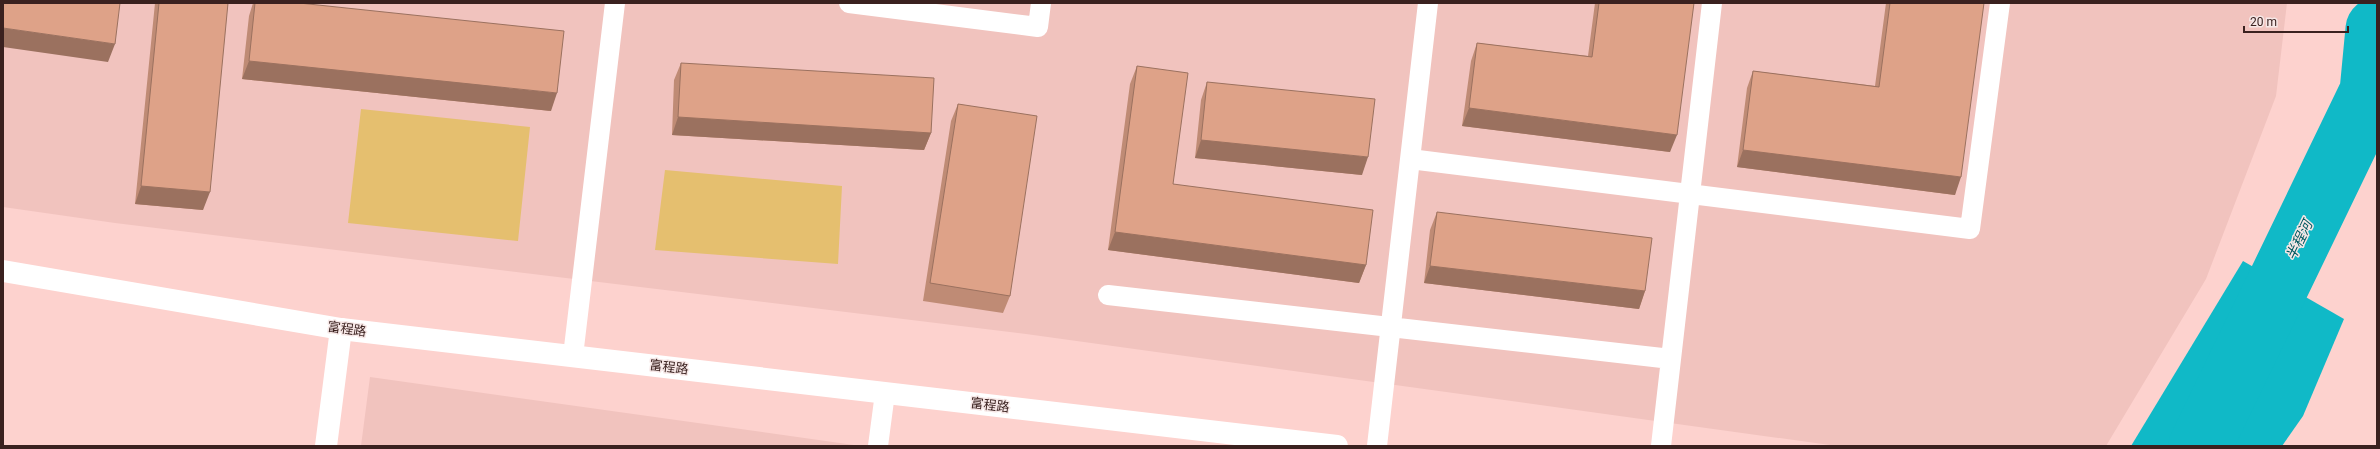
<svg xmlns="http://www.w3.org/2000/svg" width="2380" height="449" viewBox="0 0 2380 449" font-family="Roboto,'Noto Sans SC',sans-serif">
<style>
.built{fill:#f1c3be}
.green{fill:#e5bf6f}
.water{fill:#10b9c7}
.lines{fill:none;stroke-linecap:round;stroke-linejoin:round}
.river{stroke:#10b9c7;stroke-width:63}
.service{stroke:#fff;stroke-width:20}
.minor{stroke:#fff;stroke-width:22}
.secondary{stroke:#fff;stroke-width:22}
.wall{fill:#bf8b75}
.shaded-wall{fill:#9b715f}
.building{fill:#dea288;stroke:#9b715f}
.labels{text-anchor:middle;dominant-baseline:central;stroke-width:3;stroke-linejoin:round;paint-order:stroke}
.street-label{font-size:13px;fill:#3a211f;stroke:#f6e7e6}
.water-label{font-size:14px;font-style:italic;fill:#00585f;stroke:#f6e7e6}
</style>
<rect width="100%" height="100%" fill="#fdd2ce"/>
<!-- built -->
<path class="built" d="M3,3H2287L2276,96L2206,279L2106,446H1837L1026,334L115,223L3,207Z
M370,377L861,446H361Z"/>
<!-- green -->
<path class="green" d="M361,109L530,127L518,241L348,223Z
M665,170L842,186L838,264L655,250Z"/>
<!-- water -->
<path class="water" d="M2243,261L2344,319L2303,416L2282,446H2131Z"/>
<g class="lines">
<!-- river -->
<path class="river" d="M2200,446L2371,92L2377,29"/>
<!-- service -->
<path class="service" d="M849,3L1038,27L1041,3
M1410,159L1970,229L2000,3
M1108,295L1671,359
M573,356L615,3
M878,446L885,393
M1377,446L1428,3
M1661,446L1712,3"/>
<!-- minor -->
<path class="minor" d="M326,446L341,329"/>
<!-- secondary -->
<path class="secondary" d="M3,271L341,329L1337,446"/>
</g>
<!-- wall -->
<path class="wall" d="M155,3H228L203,210L135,204Z
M253,3H299L551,111L242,79L249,16Z
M1595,3H1694L1670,152L1462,126L1471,61L1477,43L1588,56Z
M1886,3H1984L1955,195L1737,167L1747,88L1753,71L1875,86Z
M681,63L931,133L924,150L672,135L674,80Z
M1137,66L1173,184L1366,265L1359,283L1108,250L1130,84Z
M1207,82L1362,175L1195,158L1201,100Z
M958,104L1010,296L1003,313L923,301L951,121Z
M1437,212L1645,291L1639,309L1424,283L1430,230Z"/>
<!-- shaded-wall -->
<path class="shaded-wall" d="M3,28L115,44L108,62L3,47Z
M249,61L557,93L551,111L242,79Z
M1469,108L1677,135L1670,152L1462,126Z
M678,117L931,133L924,150L672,135Z
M1201,140L1368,157L1362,175L1195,158Z
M1743,150L1961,177L1955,195L1737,167Z
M141,186L210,192L203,210L135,204Z
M1115,232L1366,265L1359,283L1108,250Z
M1430,266L1645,291L1639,309L1424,283Z"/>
<!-- building -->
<path class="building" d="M3,3H120L115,44L3,28Z
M159,3H228L210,192L141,186Z
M255,3H299L564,31L557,93L249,61Z
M1599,3H1694L1677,135L1469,108L1477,43L1592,57Z
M1890,3H1984L1961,177L1743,150L1753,71L1879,87Z
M681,63L934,78L931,133L678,117Z
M1137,66L1188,73L1173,184L1373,210L1366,265L1115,232Z
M1207,82L1375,99L1368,157L1201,140Z
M958,104L1037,116L1010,296L930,283Z
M1437,212L1652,238L1645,291L1430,266Z"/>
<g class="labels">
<!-- street labels -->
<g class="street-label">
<text transform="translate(347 329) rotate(8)">富程路</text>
<text transform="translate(669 367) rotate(7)">富程路</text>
<text transform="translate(990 405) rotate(7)">富程路</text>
</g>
<!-- water labels -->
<g class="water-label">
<text transform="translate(2299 240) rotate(-64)">半程河</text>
</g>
</g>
<!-- border -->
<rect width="2380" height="449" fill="none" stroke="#3a211f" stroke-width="8"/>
<!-- scale -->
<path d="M2244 26v6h104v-6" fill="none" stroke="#3a211f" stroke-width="2"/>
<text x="2250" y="26" font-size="12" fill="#3a211f" stroke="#f6e7e6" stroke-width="3" paint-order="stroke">20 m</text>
</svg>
